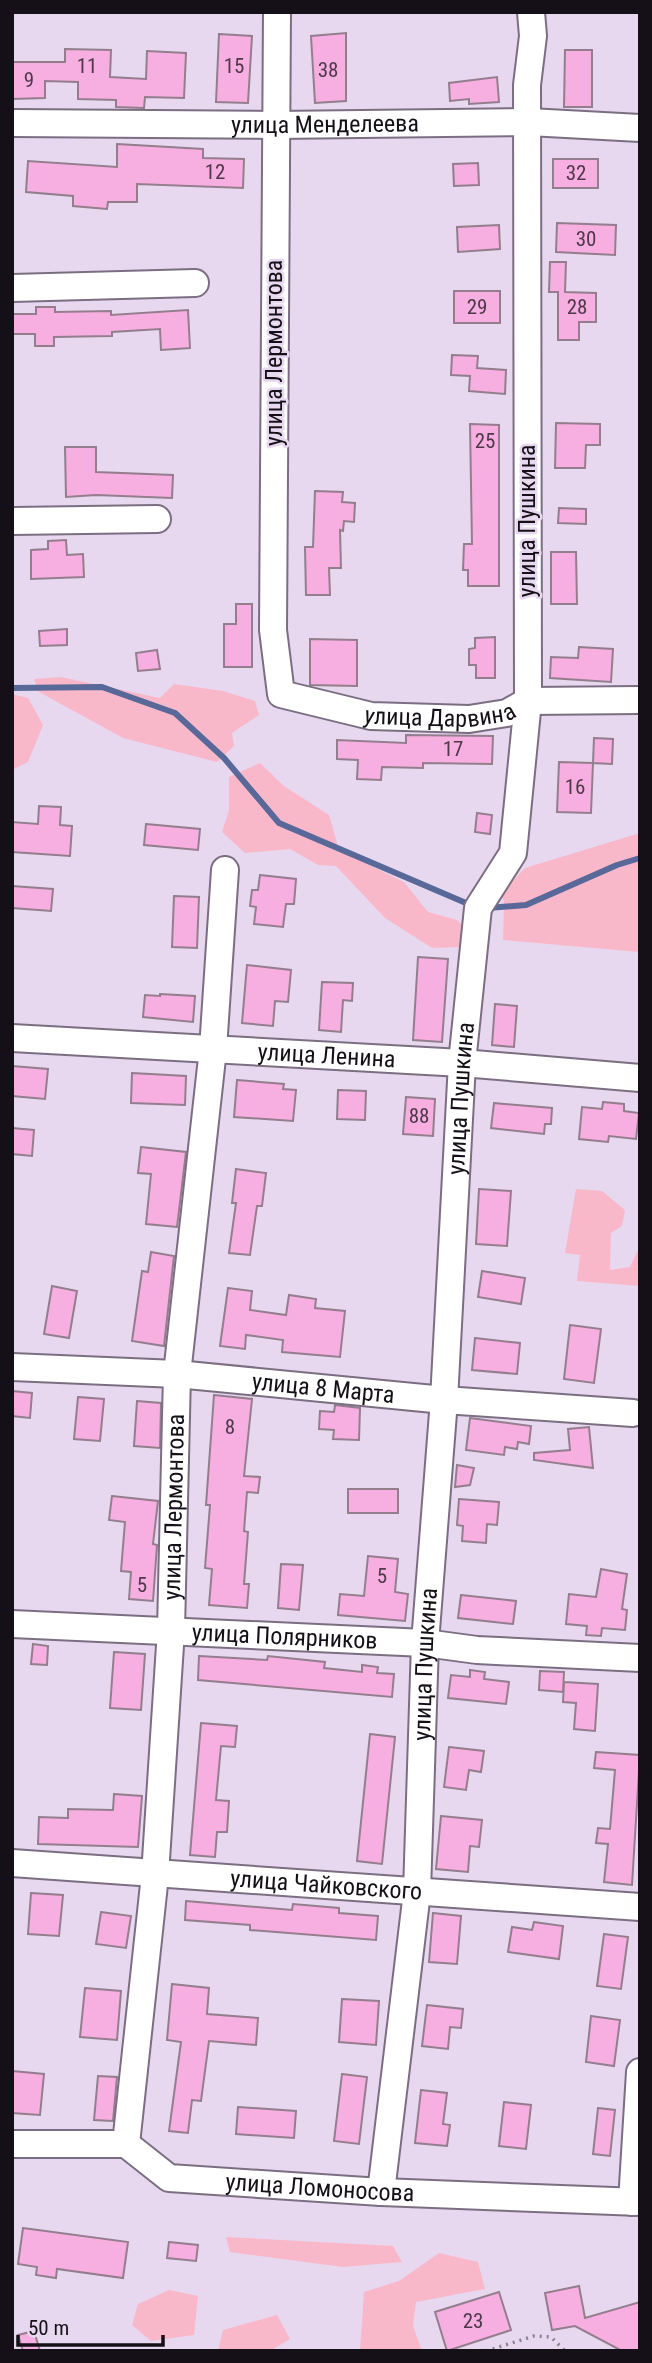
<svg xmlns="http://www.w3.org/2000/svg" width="652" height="2363" viewBox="0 0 652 2363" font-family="'Roboto Condensed',sans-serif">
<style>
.green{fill:#f9b8c9}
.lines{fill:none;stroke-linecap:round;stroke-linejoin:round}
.stream{stroke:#576899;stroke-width:6}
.building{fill:#f7afe1;stroke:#947e8d;stroke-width:2}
.minor-casing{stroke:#7b6e82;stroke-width:30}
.path{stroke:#8c8191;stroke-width:3.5;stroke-dasharray:2 5;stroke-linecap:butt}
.minor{stroke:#fff;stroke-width:26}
.labels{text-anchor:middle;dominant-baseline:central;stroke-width:5;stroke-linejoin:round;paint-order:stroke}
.number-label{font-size:21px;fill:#4e384a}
.street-label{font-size:24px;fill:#151017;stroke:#e7d8ef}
</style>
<rect width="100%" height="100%" fill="#e7d8ef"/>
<!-- green -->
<path class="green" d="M61,677L160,698L174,684L223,691L255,701L259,715L232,733L234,746L217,762L123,738L39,692L34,679Z
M12,694L28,698L43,725L28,762L12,770Z
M260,763L284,786L329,815L339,850L404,882L428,912L457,920L464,927L461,947L432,948L385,918L336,866L318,865L290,849L245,853L222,832L229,810V777Z
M640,833V952L503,940L504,901L501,893L525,868Z
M576,1189L602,1191L625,1210L622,1226L611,1233L610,1270L630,1267L640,1246V1286L577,1281L580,1255L565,1253Z
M226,2237L393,2246L402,2262L343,2267L230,2252Z
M439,2253L478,2262L485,2289L416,2302L413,2326L422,2351H360L364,2292L399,2281Z
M169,2290L198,2296L194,2335L151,2341L132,2325L138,2304Z
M277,2315L290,2339L270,2351H218L223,2330Z"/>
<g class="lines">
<!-- stream -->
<path class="stream" d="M12,688L102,687L175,713L224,758L279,823L473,906
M487,908L526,905L617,865L640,858"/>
</g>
<!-- building -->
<path class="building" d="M346,33V101L315,103L311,36Z
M219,34L252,36L248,103L216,102Z
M65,49L111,50L110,77L146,79L147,51L186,53L184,98L145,97L144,108L116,107V100L78,99V82L45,81V98L12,99V62H65Z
M565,50H592V107H564Z
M497,77L499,102L469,104V99L450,101L449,83Z
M117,144L203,149V158L244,159L243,188L137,184V202H108L107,209L73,206V196L26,192L28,161L117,167Z
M553,159H598V188H553Z
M478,163L479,185L454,186L453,164Z
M557,223L616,225L615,255L556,252Z
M499,225L500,249L458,252L457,227Z
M550,262H566L565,292L596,293V322H579V340H558V292H549Z
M454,291H500V323H454Z
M36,307H55V312L111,311V315L188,310L190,348L161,350L160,329L112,332V336L54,337V346H35V334H12V314H36Z
M452,355L478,356L477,368L506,370L505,394L469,391L470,376L451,375Z
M556,423L600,424V445H586L585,468H555Z
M470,424L499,425V586H468V570H463L464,544H472Z
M65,447H96V472L173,475L172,498L96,495L66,497Z
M315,491L343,492L342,502L355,503L354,522L344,521L343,531L340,530L341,568H329L330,595H306L305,547H313Z
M559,508L586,509V524L558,523Z
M66,540L67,555L83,554L84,577L31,579V550L48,549V541Z
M551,552H576L577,604H551Z
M236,604H252V667H224V624H236Z
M67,629V645L40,646L39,631Z
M495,637V678H476V665H469V649L475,648V638Z
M310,639L357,640V686L310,685Z
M579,647L613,649L611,682L550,678L551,657L578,658Z
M157,650L160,669L138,671L136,653Z
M406,735L493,736L492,764L423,763V768L382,767L381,780L357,779L358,760L337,759V740L406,743Z
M594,738L613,739L612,764L593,763Z
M559,762L593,763L591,813L557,812Z
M39,806L61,807L60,825L72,826L70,856L12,852V822L38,824Z
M477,813L492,815L490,834L475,832Z
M146,824L200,829L198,850L144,845Z
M260,875L296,879L294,904H286L283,927L254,924L256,907L250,906L252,890H258Z
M12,886L53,889L51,911L12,908Z
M174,896L199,897L197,948L172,947Z
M418,957L448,959L442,1042L413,1040Z
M247,965L291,970L288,1002L275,1001L273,1026L242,1023Z
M322,982L353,983L352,1001L343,1000L341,1032L319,1030Z
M160,994L195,996L193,1022L143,1017L145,995L160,996Z
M495,1004L517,1006L514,1047L492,1045Z
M12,1066L48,1069L45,1099L12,1096Z
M132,1073L186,1076L185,1105L131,1103Z
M237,1080L284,1084L283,1089L296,1090L293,1121L234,1117Z
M338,1090L366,1091L365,1120L337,1119Z
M406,1097L435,1099L433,1136L403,1134Z
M603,1102L624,1104V1111L639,1113L636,1139L609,1136L608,1142L579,1139L582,1107L602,1109Z
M494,1103L552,1108L551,1124H545L544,1134L491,1128Z
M12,1128L34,1130L32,1156L12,1154Z
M141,1147L186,1152L177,1227L146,1224L151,1174L138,1173Z
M236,1169L266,1173L262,1206H257L250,1255L229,1253L236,1203H232Z
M479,1189L511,1191L507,1246L476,1244Z
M151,1252L174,1256L164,1346L132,1341L142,1271L148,1272Z
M482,1271L525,1278L521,1304L478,1297Z
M52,1286L77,1291L69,1338L44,1334Z
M228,1288L252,1291L250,1310L286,1315L289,1295L316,1299L315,1308L345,1311L340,1357L282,1352L283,1340L246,1335L245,1349L220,1346Z
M570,1325L601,1329L594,1383L564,1379Z
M475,1338L520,1343L517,1374L472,1370Z
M12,1391L32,1393L30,1418L12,1416Z
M214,1395L252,1399L244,1476L260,1477L258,1493L247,1492L244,1531L248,1532L244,1584H249L247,1608L209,1605L212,1569L205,1568L210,1505H206Z
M78,1397L104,1399L100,1441L74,1439Z
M137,1401L161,1403L160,1448L134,1446Z
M335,1405L360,1408L359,1440L333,1439L334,1430L319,1429L320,1411L334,1412Z
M470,1418L531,1426L529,1444L518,1442L517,1449L505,1447L504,1455L466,1450Z
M589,1427L593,1468L534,1460V1453L570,1450L568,1429Z
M457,1465L474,1468L470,1485L455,1487Z
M348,1489H398V1513H348Z
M112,1496L158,1501L153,1544L157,1545L153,1601L129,1599L131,1572L121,1571L125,1522L109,1520Z
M459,1499L499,1502L497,1525L487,1524L486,1543L462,1541L463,1526L457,1525Z
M368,1556L398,1559L395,1592L408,1594L405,1621L338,1615L340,1594L364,1596Z
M281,1564L303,1565L299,1610L278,1608Z
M601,1569L627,1574L622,1609L627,1610L625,1630L602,1628L601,1636L586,1635L587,1626L566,1624L569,1594L596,1597Z
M461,1595L516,1601L513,1624L458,1618Z
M33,1644L48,1646L47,1665L31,1664Z
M114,1652L145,1654L141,1710L110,1708Z
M199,1656L267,1660L268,1656L325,1662L324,1668L362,1672V1665L378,1667L377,1673L394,1674L392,1697L198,1680Z
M470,1670L485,1672L484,1679L509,1682L506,1704L448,1698L451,1675L470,1677Z
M540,1671L564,1672L563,1692L539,1690Z
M564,1682L598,1684L595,1731L574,1729L576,1703L563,1702Z
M201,1723L237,1726L235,1747L221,1746L216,1800L229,1801L227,1832H217L215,1857L190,1855Z
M370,1734L395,1737L382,1864L357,1861Z
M449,1747L484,1751L481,1772L469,1770L466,1790L444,1787Z
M596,1752L640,1755L632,1885L604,1882L608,1844L596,1843L598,1828L610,1829L615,1770L594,1768Z
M114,1794L142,1796L138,1847L38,1844L39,1817L68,1818V1809L113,1810Z
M441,1816L482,1820L479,1847L470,1846L468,1872L436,1869Z
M31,1893L63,1895L59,1936L28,1934Z
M186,1901L292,1910L293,1904L339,1908V1913L378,1916L376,1940L250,1930V1925L185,1920Z
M101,1912L131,1916L126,1948L96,1944Z
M433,1913L461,1916L457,1964L429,1962Z
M534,1922L563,1926L559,1959L508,1952L512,1927L532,1930Z
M604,1934L628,1937L621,1989L597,1986Z
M172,1984L209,1988L207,2014L258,2018L256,2045L209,2041L201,2101L192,2100L188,2133L169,2131L181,2042L167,2040Z
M85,1988L121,1991L117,2040L80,2037Z
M342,1999L379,2001L376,2045L339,2042Z
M427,2005L463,2009L461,2028L450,2027L448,2049L422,2046Z
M591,2016L620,2020L614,2066L586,2062Z
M12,2071L44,2074L40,2115L12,2113Z
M342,2074L367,2077L359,2144L334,2141Z
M98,2076L117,2077L113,2121L94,2120Z
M421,2090L447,2093L443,2124L450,2125L447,2146L415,2143Z
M504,2102L531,2105L526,2149L499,2146Z
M238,2107L296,2111L294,2138L236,2134Z
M598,2108L615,2110L610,2156L593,2154Z
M23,2228L128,2242L123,2278L57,2269L56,2278L36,2275L37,2267L18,2264Z
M169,2242L198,2245L196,2261L167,2258Z
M579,2286L585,2318L640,2302V2351H622L575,2326L552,2330L545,2293Z
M499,2292L511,2330L447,2351L435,2312Z
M34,2331L40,2351H23L18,2335Z"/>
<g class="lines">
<!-- minor casing -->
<g class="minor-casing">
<g id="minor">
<path id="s1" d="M277,12L273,630L281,694L371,716L469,719L507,713L528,701L640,700"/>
<path id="s2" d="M12,123L276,125L529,122L640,128"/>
<path d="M12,288L195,283"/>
<path d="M12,521L157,519"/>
<path id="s3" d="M12,1038L462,1063L640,1078"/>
<path id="s4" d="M12,1367L177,1374L444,1400L633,1413"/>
<path id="s5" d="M12,1624L425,1643L477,1650L640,1658"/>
<path id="s6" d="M12,1863L640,1907"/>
<path id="s7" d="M12,2144H126L169,2178L381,2192L640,2202"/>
<path id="s8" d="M126,2144L155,1875L171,1630L177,1374L213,1049L225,870"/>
<path id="s9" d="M381,2192L417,1892L425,1643L444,1400L462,1063L478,908L513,853L528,701L527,85L533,36L531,12"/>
<path d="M632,2202L640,2072"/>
</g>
</g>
<!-- path -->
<path class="path" d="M486,2351L534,2336L551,2337L565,2351"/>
<!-- minor -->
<use href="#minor" class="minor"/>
</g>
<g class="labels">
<!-- number labels -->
<g class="number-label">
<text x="87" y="66">11</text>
<text x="234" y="66">15</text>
<text x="328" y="70">38</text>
<text x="29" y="80">9</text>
<text x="215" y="172">12</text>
<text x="576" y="173">32</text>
<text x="586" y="239">30</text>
<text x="477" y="307">29</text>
<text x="577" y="307">28</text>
<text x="485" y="441">25</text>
<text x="453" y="749">17</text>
<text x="575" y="787">16</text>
<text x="419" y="1116">88</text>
<text x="230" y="1427">8</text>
<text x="382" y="1576">5</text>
<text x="142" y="1585">5</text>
<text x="473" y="2321">23</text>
</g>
<!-- street labels -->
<g class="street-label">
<text stroke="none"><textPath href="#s2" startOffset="313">улица Менделеева</textPath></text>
<text transform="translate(274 353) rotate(-90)">улица Лермонтова</text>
<text transform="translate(527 521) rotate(-90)">улица Пушкина</text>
<text stroke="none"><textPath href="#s1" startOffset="844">улица Дарвина</textPath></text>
<text stroke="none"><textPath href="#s3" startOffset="315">улица Ленина</textPath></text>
<text stroke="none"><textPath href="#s9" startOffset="1097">улица Пушкина</textPath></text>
<text stroke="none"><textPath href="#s4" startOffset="312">улица 8 Марта</textPath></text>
<text stroke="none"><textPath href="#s8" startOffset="639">улица Лермонтова</textPath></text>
<text stroke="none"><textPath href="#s5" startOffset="273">улица Полярников</textPath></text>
<text stroke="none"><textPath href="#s9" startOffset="530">улица Пушкина</textPath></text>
<text stroke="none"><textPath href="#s6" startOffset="315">улица Чайковского</textPath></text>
<text stroke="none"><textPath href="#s7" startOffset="320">улица Ломоносова</textPath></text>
</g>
</g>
<!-- border -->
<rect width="652" height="2363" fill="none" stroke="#151017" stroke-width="28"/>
<!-- scale -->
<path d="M18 2335v10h145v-10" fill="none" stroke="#151017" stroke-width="3.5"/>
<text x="28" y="2335" font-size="21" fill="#151017" stroke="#e7d8ef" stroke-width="5" paint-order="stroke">50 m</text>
</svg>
